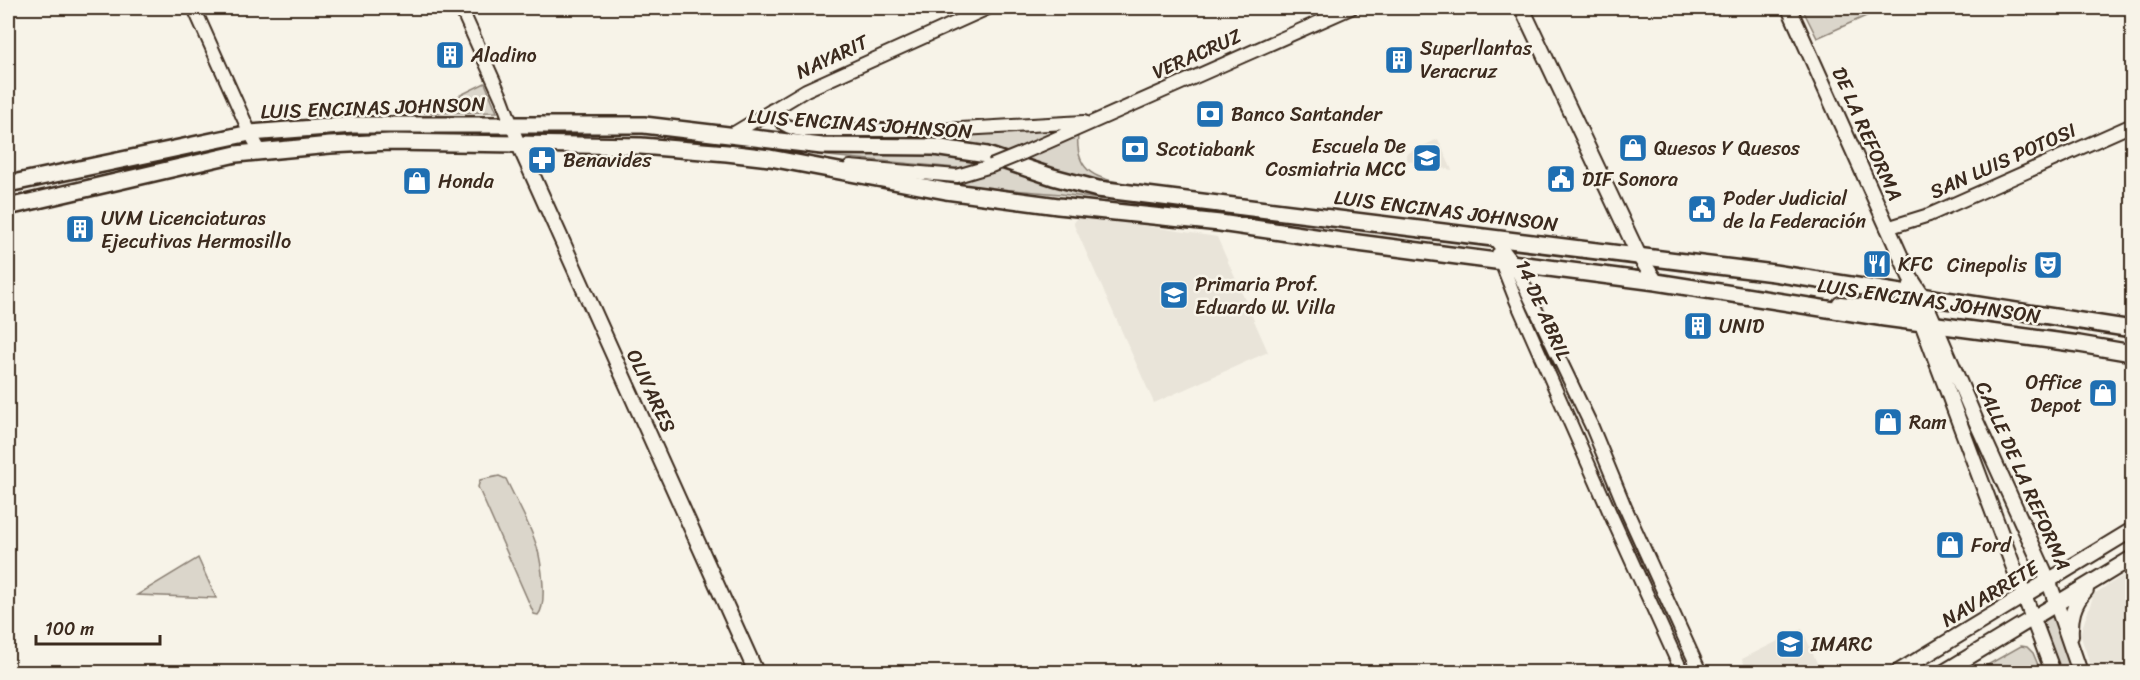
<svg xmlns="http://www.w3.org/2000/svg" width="2140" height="680" viewBox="0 0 2140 680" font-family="Sriracha,sans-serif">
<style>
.built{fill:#e9e4d9}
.green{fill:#dbd6cb;stroke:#8b8074;stroke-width:1.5}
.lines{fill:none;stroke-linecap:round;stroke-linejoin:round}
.tertiary-casing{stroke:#3b2a1e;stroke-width:16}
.secondary-casing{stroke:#3b2a1e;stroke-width:18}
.primary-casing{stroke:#3b2a1e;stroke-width:20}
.tertiary{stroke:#f7f3e8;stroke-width:12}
.secondary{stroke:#f7f3e8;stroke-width:14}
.primary{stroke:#f7f3e8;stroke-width:15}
.tertiary-bridge-casing{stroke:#3b2a1e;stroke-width:16;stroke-linecap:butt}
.tertiary-bridge{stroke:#f7f3e8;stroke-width:12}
.labels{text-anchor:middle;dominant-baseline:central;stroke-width:5;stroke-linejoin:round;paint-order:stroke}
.poi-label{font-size:20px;fill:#3b2a1e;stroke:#f7f3e8;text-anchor:start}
.street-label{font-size:20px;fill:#3b2a1e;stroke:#f7f3e8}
</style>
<rect width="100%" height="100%" fill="#f7f3e8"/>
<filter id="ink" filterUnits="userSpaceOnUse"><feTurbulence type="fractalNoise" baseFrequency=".0167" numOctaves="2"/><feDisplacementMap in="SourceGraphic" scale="12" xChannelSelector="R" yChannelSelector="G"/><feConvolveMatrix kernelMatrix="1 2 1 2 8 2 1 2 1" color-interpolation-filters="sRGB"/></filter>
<g filter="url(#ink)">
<!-- built -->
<path class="built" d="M1438,139L1452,170L1408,161L1406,154Z
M1083,216L1217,237L1268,352L1154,403L1074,225V221L1078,217Z
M2132,570V672H2093L2080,634L2094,594Z
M1802,629L1821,672H1748L1742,659Z
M204,669L339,671L340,672H204Z"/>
<!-- green -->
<path class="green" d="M1802,8H1884L1817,38Z
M485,83L497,112L424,113Z
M1062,129L1006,153L938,140L802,139L808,136Z
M1078,134C1074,181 1107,179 1141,186V191L1107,187L1022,159Z
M896,149L991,159L967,169L817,155L837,151Z
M1006,165L1197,206L1200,212L1061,194L964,186V178Z
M499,476L506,479C516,501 530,524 537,547C541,561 548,604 538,615L534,614L478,487L480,480Z
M198,558L216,598L137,595Z
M2058,613L2079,672H2061L2043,622Z
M2021,646L2027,647L2033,653L2041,672H1975Z"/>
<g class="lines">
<!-- tertiary casing -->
<g class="tertiary-casing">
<path id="tertiary" d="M194,8L250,133L260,151
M461,8L502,99L519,145
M772,110C781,124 787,128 803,130H944L1084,122
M731,135L806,90L988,8
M1023,153L1351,8
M850,167L957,176L991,166
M1887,228L1929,215L2132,125
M1494,238L1514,264L1592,427L1625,507L1700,672
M1498,254L1516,300L1610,513L1682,672"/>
</g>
<!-- secondary casing -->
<g class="secondary-casing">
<path id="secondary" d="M1522,8L1639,256L1656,282
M1789,8L1910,277L1923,297L1976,421L2049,582L2080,672
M519,145L756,672
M1911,285L1916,307L2053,672
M1840,304L1907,311L1916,307L1917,299
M2071,636C2070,618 2073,604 2086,590
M1898,672L2132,530
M1944,672L2132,558"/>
</g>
<!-- primary casing -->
<g class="primary-casing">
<path id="primary" d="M8,184L250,133L353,125H644L822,146L934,147L987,155L1053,177L1098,189L1774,273L2132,329
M8,207L236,154L330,145L390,142L641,146L727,153L770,158L946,191L1058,206L1220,223L1335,240L1656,282L1885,318L2079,344L2132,353"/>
</g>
<!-- tertiary -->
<use href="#tertiary" class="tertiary"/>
<!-- secondary -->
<use href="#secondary" class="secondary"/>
<!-- primary -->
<use href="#primary" class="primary"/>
<!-- tertiary-bridge casing -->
<g class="tertiary-bridge-casing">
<path id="tertiary-bridge" d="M991,166L1023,153"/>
</g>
<!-- tertiary-bridge -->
<use href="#tertiary-bridge" class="tertiary-bridge"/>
</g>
</g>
<!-- icons -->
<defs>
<g id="building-square" transform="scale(1.5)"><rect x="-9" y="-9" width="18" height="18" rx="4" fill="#1f6fb2" stroke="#f7f3e8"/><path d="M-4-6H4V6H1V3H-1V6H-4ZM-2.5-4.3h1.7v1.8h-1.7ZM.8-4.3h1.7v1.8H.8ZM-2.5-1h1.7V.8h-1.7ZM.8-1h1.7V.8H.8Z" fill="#fff"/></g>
<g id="bank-square" transform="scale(1.5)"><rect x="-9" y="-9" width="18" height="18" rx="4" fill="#1f6fb2" stroke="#f7f3e8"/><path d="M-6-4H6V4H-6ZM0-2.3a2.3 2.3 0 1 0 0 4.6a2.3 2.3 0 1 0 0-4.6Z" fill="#fff"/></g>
<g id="shop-square" transform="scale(1.5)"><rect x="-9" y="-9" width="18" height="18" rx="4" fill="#1f6fb2" stroke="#f7f3e8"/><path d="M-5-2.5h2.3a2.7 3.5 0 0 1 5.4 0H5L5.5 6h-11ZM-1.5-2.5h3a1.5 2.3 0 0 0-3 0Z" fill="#fff"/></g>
<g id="school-square" transform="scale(1.5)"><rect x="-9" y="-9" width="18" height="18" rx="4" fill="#1f6fb2" stroke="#f7f3e8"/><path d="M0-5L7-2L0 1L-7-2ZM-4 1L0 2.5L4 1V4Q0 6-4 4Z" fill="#fff"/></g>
<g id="pharmacy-square" transform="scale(1.5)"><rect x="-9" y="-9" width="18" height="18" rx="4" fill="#1f6fb2" stroke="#f7f3e8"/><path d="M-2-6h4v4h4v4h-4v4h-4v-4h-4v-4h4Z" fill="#fff"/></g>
<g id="civic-square" transform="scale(1.5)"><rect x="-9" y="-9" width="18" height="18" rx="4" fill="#1f6fb2" stroke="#f7f3e8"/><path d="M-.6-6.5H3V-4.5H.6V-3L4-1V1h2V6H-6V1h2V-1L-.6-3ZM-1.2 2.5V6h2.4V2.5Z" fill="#fff"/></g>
<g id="restaurant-square" transform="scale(1.5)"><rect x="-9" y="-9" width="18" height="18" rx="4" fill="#1f6fb2" stroke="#f7f3e8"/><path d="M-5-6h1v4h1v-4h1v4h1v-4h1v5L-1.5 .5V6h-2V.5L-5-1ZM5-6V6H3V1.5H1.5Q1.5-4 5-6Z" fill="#fff"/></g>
<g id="theatre-square" transform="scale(1.5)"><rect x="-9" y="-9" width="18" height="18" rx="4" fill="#1f6fb2" stroke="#f7f3e8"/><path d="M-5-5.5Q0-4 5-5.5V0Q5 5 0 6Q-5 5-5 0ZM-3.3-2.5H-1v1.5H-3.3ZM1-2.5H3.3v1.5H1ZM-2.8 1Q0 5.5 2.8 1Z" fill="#fff"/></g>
</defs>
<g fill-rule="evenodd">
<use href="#building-square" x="450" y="55"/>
<use href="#building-square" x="1399" y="60"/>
<use href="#bank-square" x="1210" y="114"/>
<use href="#shop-square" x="1633" y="148"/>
<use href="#bank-square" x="1135" y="149"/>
<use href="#school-square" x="1427" y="158"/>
<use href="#pharmacy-square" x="542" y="160"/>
<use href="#civic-square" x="1561" y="179"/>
<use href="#shop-square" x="417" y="181"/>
<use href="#civic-square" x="1702" y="209"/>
<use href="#building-square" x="80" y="229"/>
<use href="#restaurant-square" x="1877" y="264"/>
<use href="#theatre-square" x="2048" y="265"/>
<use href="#school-square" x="1174" y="295"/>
<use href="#building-square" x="1698" y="326"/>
<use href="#shop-square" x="2103" y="393"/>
<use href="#shop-square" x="1888" y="422"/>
<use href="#shop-square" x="1950" y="545"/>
<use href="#school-square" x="1790" y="644"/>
</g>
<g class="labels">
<!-- poi labels -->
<g class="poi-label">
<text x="1420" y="48">Superllantas<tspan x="1420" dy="23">Veracruz</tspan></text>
<text x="471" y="55">Aladino</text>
<text x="1231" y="114">Banco Santander</text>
<text x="1406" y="146" text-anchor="end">Escuela De<tspan x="1406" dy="23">Cosmiatria MCC</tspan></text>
<text x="1654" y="148">Quesos Y Quesos</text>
<text x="1156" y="149">Scotiabank</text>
<text x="563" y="160">Benavides</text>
<text x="1582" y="179">DIF Sonora</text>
<text x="438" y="181">Honda</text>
<text x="1723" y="198">Poder Judicial<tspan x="1723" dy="23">de la Federación</tspan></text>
<text x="101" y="218">UVM Licenciaturas<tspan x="101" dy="23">Ejecutivas Hermosillo</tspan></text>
<text x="1898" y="264">KFC</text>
<text x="2027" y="265" text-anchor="end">Cinepolis</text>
<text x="1195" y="284">Primaria Prof.<tspan x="1195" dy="23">Eduardo W. Villa</tspan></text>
<text x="1719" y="326">UNID</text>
<text x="2082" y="382" text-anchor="end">Office<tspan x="2082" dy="23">Depot</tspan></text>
<text x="1909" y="422">Ram</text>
<text x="1971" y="545">Ford</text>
<text x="1811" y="644">IMARC</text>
</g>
<!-- street labels -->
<g class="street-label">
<text transform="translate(1197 54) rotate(-24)">VERACRUZ</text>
<text transform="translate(832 57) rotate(-25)">NAYARIT</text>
<text transform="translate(373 108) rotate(-2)">LUIS ENCINAS JOHNSON</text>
<text transform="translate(860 124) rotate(4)">LUIS ENCINAS JOHNSON</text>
<text transform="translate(1867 134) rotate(66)">DE LA REFORMA</text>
<text transform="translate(2003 161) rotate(-24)">SAN LUIS POTOSI</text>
<text transform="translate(1446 211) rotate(7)">LUIS ENCINAS JOHNSON</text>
<text transform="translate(1929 301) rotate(8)">LUIS ENCINAS JOHNSON</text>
<text transform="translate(1543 310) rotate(66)">14 DE ABRIL</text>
<text transform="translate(651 391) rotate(65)">OLIVARES</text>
<text transform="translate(2023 476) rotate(66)">CALLE DE LA REFORMA</text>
<text transform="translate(1990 594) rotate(-31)">NAVARRETE</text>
</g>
</g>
<!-- margin -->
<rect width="2140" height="680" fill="none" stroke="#f7f3e8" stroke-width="30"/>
<rect x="15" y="15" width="2110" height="650" fill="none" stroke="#3b2a1e" stroke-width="2" filter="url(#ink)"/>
<!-- scale -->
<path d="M36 635v9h124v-9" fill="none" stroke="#3b2a1e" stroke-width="3"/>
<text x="45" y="635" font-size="18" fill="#3b2a1e" stroke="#f7f3e8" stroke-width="4.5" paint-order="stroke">100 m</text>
</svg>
